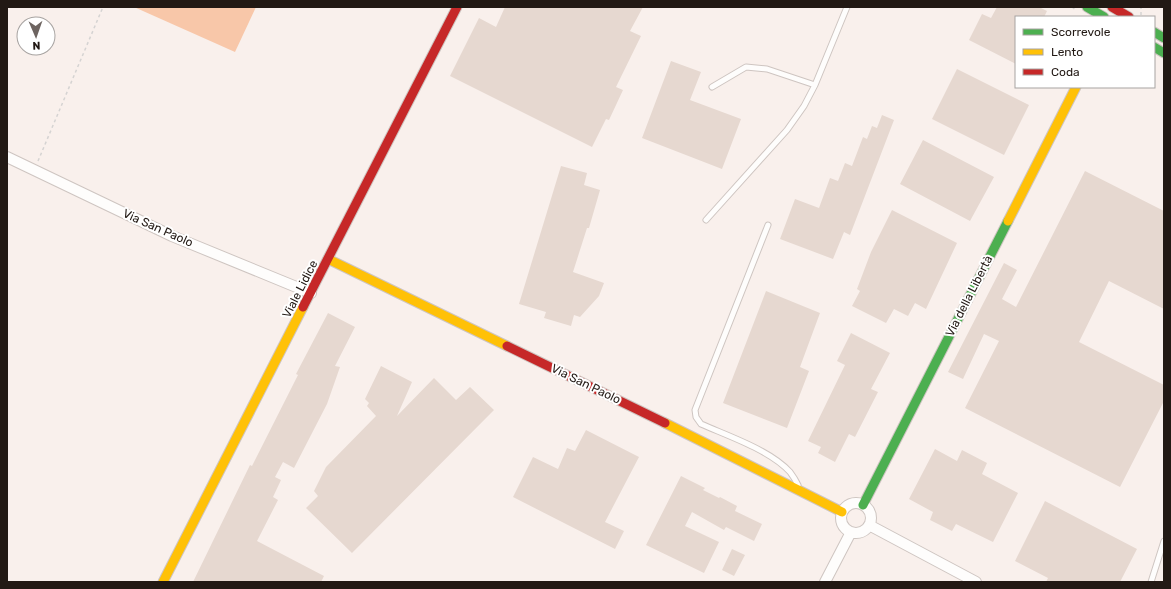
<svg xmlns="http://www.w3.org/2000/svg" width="1171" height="589" viewBox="0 0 1171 589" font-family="Rubik,sans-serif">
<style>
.forest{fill:#f8c7a9}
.building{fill:#e6d8d0}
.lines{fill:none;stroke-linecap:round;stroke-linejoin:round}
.lane-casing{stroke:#cec5c1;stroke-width:7}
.street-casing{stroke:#cec5c1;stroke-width:12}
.fast-casing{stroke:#cec5c1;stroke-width:11}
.slow-casing{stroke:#cec5c1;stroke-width:11}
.jam-casing{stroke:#cec5c1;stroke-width:11}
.path{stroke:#d5d3d2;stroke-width:1.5;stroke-dasharray:3 3;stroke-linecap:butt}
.lane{stroke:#fefdfc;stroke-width:5}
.street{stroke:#fefdfc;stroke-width:10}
.fast{stroke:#4caf50;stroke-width:9}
.slow{stroke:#ffc107;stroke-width:9}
.jam{stroke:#c62828;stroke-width:9}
.labels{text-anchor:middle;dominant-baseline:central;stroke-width:4;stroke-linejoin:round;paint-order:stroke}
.street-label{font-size:12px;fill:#221914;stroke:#fff}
</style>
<rect width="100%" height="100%" fill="#f9f0ec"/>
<!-- forest -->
<path class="forest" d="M134,7H256L235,52Z"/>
<!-- building -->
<path class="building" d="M505,7H643L630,31L641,36L616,87L623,90L609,120L606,119L592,147L450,76L479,18L496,27Z
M997,7H1039L1047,11L1044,17H1016V64L969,40L982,14L991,18Z
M671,61L701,72L690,100L741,119L722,169L642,138Z
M957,69L1029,105L1004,155L932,119Z
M882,115L894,120L850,235L844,232L833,259L780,239L795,199L819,208L830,178L838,181L845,163L852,166L863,137L867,139L872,126L877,128Z
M923,140L994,177L970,221L900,184Z
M561,166L587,173L584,185L600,190L589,228H587L573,272L604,283L599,296L580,317L574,315L571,326L544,318L546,312L519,304Z
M1085,171L1164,211V309L1109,281L1079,342L1164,385V401L1120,487L965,408L999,341L984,334L963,379L948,372L1004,263L1017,270L1002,299L1016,307Z
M892,210L957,243L926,309L915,303L908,316L894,309L886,323L852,306L860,291L857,289L871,252Z
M766,291L820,313L800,367L809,371L787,428L723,403Z
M328,313L355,327L335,366L340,367L327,404L294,468L283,462L275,477L281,480L273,497L278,500L257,541L324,576L321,582H193L250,465L252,466L298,375L296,374Z
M851,333L890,353L871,389L878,392L855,437L849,434L835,462L818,453L821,447L808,441L845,365L837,361Z
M381,366L412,382L397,416L434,378L456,400L470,387L494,410L352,553L306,508L318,496L314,491L326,467L376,416L367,406L369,403L365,399Z
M586,430L639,457L605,522L624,531L615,549L513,497L533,457L558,469L567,448L575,451Z
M935,449L957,461L962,450L987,463L982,474L1018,493L993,542L956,524L952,531L930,520L933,512L909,499Z
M681,476L705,488L703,490L719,498L720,497L737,506L735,511L762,524L754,541L726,527L724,530L692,512L685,526L719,542L704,573L646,545Z
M1045,501L1137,549L1120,582H1046L1048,578L1015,561Z
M732,549L745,555L734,576L722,570Z"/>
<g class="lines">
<!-- lane casing -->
<g class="lane-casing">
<path id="lane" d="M712,87L746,67L767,69L815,85
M706,220L787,130L804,106L815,85L847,7
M768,225L695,410L696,417L701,424C728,436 770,450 790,472C793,476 796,481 798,485
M1151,582L1164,541"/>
</g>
<!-- street casing -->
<g class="street-casing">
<path id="street" d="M7,157L172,236L311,293
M841 518a15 15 0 1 1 30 0a15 15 0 1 1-30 0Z
M869,525L976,582
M825,582L851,532"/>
</g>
<!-- fast casing -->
<g class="fast-casing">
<path id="fast" d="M1087,7L1104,17
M1154,32L1164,38
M1154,47L1164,53
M863,505L1008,221"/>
</g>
<!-- slow casing -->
<g class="slow-casing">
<path id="slow" d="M1008,221L1076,87
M328,259L507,346
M665,423L842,512
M163,582L303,307"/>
</g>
<!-- jam casing -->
<g class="jam-casing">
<path id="jam" d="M1112,7L1129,17
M303,307L457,7
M507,346L665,423"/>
</g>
<!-- path -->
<path class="path" d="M1072,7L1076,10
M1141,15V7
M38,161L103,7"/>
<!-- lane -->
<use href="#lane" class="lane"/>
<!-- street -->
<use href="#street" class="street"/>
<!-- fast -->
<use href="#fast" class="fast"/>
<!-- slow -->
<use href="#slow" class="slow"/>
<!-- jam -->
<use href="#jam" class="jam"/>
</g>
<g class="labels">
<!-- street labels -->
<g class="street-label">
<text transform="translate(158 228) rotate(24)">Via San Paolo</text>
<text transform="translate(300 289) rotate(-63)">Viale Lidice</text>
<text transform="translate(969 296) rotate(-63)">Via della Libertà</text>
<text transform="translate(586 384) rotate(26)">Via San Paolo</text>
</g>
</g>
<!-- border -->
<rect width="1171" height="589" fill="none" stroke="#221914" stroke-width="16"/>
<!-- legend -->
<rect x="1015" y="16" width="140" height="72" fill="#ffffff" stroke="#a7a3a1"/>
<rect x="1023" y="29" width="20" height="6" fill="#4caf50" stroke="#a7a3a1"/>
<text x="1051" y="36" font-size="12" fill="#221914">Scorrevole</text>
<rect x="1023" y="49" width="20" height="6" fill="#ffc107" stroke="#a7a3a1"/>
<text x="1051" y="56" font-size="12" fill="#221914">Lento</text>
<rect x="1023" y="69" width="20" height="6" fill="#c62828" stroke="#a7a3a1"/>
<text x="1051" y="76" font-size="12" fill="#221914">Coda</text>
<!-- north arrow -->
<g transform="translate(36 36) rotate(178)"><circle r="19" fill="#ffffff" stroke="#a7a3a1"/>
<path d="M0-3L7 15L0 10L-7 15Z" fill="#6d6460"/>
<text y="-6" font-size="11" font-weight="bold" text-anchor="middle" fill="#221914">N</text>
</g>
</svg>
